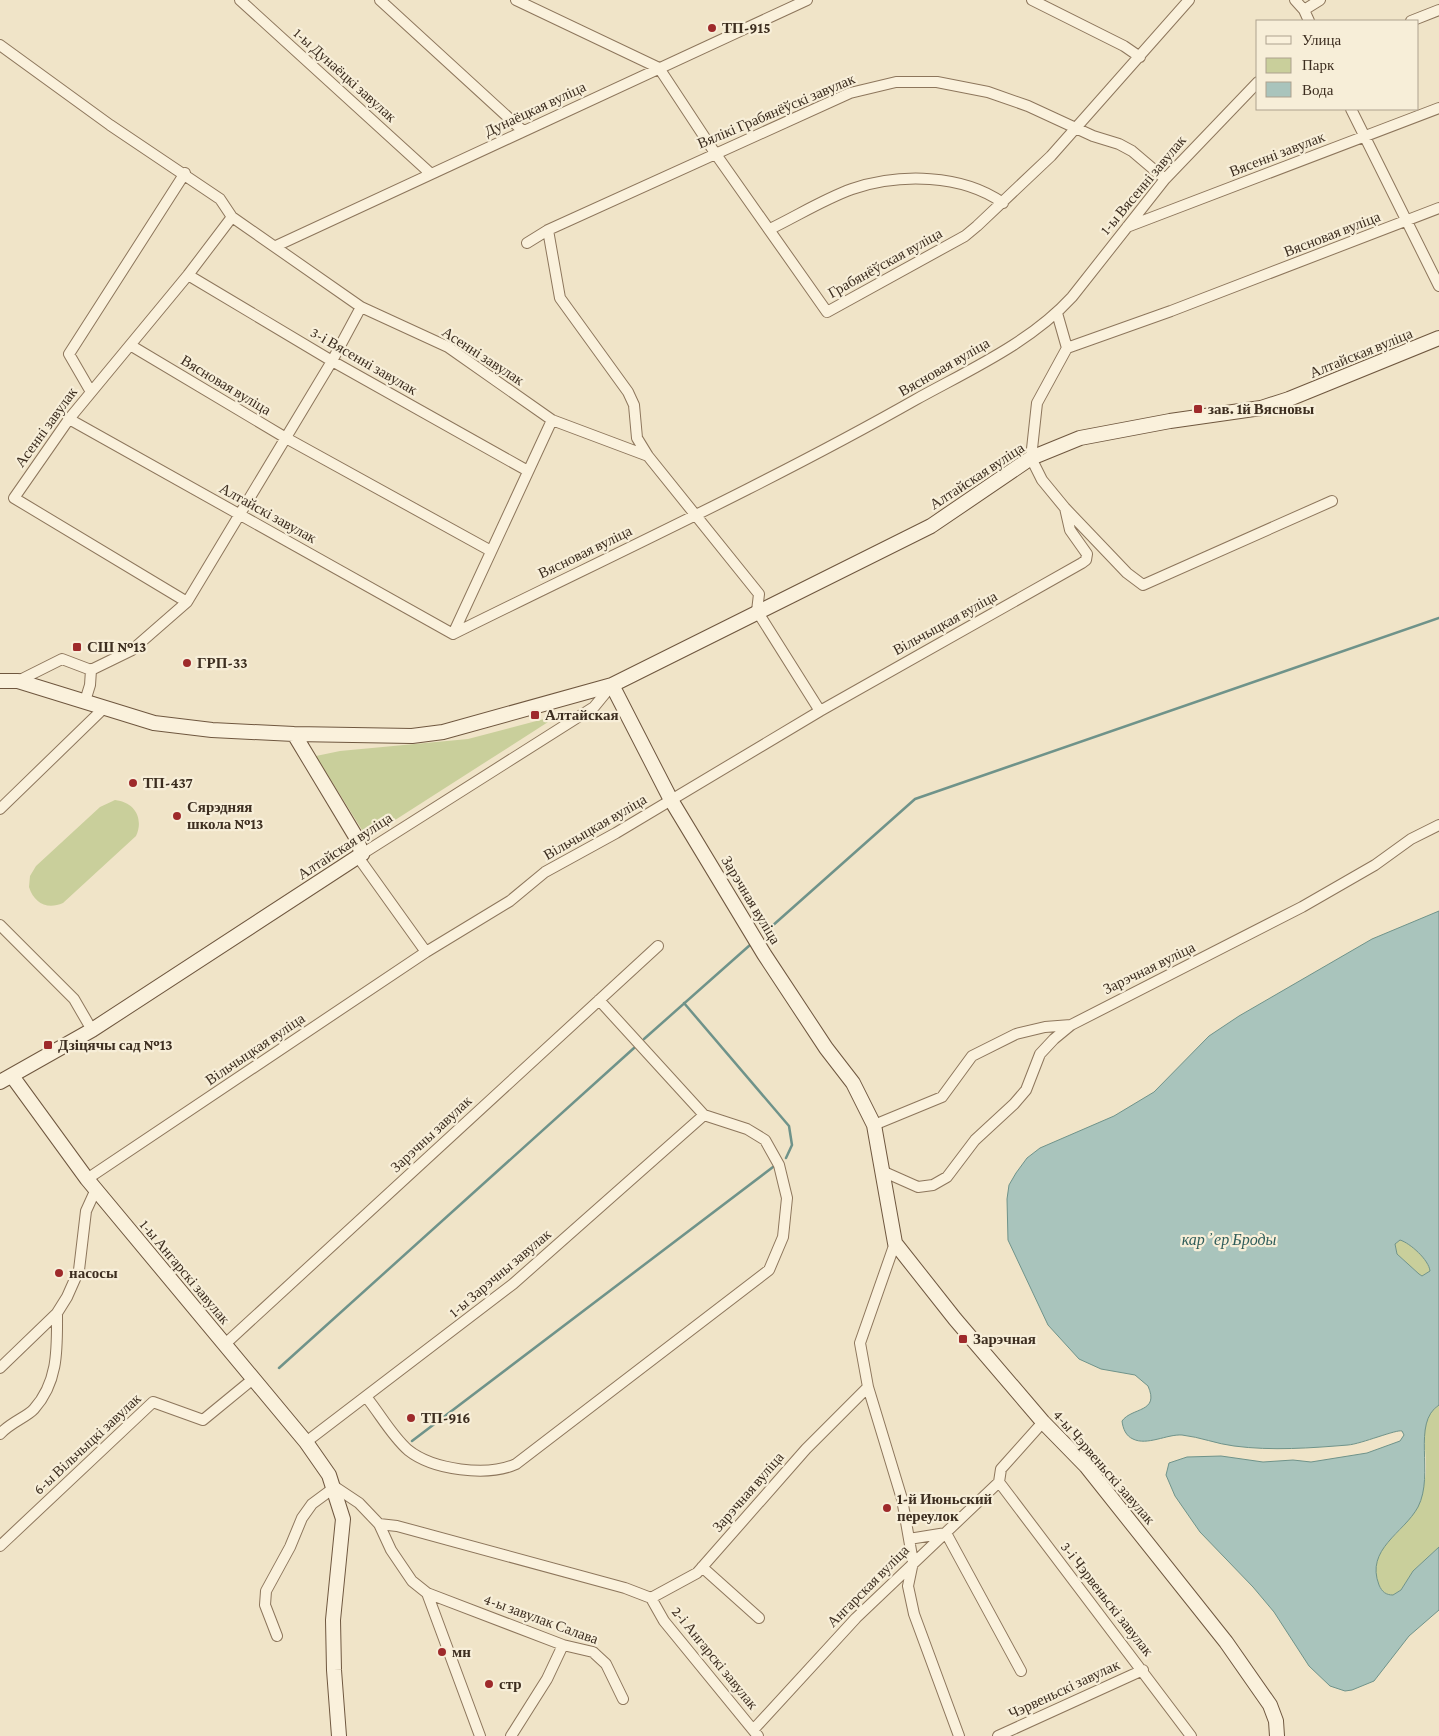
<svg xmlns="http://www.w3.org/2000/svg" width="1439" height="1736" viewBox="0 0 1439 1736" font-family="'Crimson Pro',serif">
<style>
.green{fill:#c9cf9b}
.water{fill:#a9c4bc;stroke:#6f938a;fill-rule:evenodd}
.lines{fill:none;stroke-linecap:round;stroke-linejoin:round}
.stream{stroke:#6f938a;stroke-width:2.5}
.street-casing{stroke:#8d765c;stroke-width:12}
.secondary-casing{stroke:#6f573f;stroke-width:16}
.street{stroke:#faf1dc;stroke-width:10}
.secondary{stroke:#faf1dc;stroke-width:14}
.poi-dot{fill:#9e2a2b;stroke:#f7eed8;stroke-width:2}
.labels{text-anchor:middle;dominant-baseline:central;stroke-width:4.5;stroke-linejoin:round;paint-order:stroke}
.poi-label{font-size:15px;font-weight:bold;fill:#3d2e20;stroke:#f7eed8;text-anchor:start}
.street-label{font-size:15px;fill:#3d2e20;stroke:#f7eed8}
.water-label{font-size:16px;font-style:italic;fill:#2f5d5a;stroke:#f7eed8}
</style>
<rect width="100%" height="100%" fill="#f0e4c8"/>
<!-- green -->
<path class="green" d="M559,715L367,838L316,756L340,751L468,739Z
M115,800C135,802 144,819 136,836L63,903C47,910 34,903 29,887L30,876L36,866L100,807Z
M1400,1240C1410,1243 1429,1260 1430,1271L1422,1276L1419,1274L1397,1254L1395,1244Z
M1439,1405V1547L1413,1571L1401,1590L1393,1595C1386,1595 1382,1592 1379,1585C1367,1555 1390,1542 1406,1523C1411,1517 1414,1508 1417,1502C1422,1491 1426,1481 1426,1469C1427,1445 1416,1421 1439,1405Z"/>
<!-- water -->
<path class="water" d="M1439,911V1405C1411,1423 1435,1474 1418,1507C1404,1533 1365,1549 1379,1585C1382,1592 1386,1595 1393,1595L1401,1590L1413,1571L1439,1547V1610L1409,1636L1374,1681L1352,1690L1345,1691L1330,1686L1309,1666L1274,1612L1253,1587L1200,1532L1175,1496L1166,1475L1169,1463L1187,1457L1221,1456L1263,1462L1293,1460L1311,1462L1367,1453L1400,1441L1404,1435L1402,1431C1397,1429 1361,1444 1348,1445C1311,1448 1272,1451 1234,1446C1217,1444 1200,1437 1182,1435C1167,1434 1147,1446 1133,1439C1126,1436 1123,1429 1122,1421C1132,1407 1160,1413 1148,1386L1135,1375L1101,1369L1079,1359L1048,1325L1008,1240L1007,1199L1009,1185L1016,1173L1027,1158L1040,1148L1114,1116L1154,1092L1209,1036L1239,1016L1372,939ZM1400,1240C1410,1243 1429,1260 1430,1271L1422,1276L1419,1274L1397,1254L1395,1244Z"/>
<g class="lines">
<!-- stream -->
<path class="stream" d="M771,927L915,799L1439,618
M684,1003L789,1126L792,1145L786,1158
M644,1039L750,945
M279,1368L634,1048
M412,1441L773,1167"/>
<!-- street casing -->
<g class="street-casing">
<path id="street" d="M240,0L430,173
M380,0L523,131
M516,0L659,68L715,153L827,312L965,236L977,226L1051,156L1189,0
M1032,0L1124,46L1140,57
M1295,0L1304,10L1309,21
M1304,10L1320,0
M1411,21L1439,10
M0,45L110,125L220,199L232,217L361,307L448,347L552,420L648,456
M1351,109L1439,286
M1127,227L1439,108
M770,229C797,216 824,199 852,189C900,173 962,174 1003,203
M548,230L560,298L628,392L634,405L637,438L648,456L759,594L757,611L820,711
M527,243L548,230L850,93L896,82H937L988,92L1028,106L1093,136L1119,144L1132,151L1165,179
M276,246L807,0
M188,275L332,361L528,471
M1057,313L1067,348L1171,311L1439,208
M130,345L286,438L491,551
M1067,348L1037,403L1031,458L1042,480L1065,508L1127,573L1143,585L1332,501
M91,392L69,354L185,173
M69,419L453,634
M187,602L14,498L69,419L188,275L232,217
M453,634C608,557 765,485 915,400C969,370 1030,343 1072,297L1165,179L1258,82
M453,634L552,420
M91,670L132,650L187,602L332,361L361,307
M18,681L62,659L91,670L90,685L85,701
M0,809L103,709
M362,854L594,707L612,685
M358,857L426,952
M0,925L74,999L92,1030
M874,1125L942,1097L972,1056L1016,1034L1045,1027L1071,1025L1302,907L1375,865L1411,839L1439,825
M882,1171L918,1187L933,1185L947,1177L975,1140L1014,1104L1026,1090L1040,1054L1054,1039L1071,1025
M87,1179L426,952L510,901L545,872L616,833L820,711L1082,563L1086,560L1087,554L1070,530L1065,508
M224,1345L658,946
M0,1368L57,1313L67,1297L79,1270L86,1211L96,1189
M868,1387L902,1499L913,1562L908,1586L914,1614L959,1736
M367,1398C380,1414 392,1436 408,1450C433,1470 487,1477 516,1464L769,1270L783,1237L787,1198L779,1165L765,1140L747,1129L704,1115L599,1000
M0,1434C11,1422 27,1417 34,1409C59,1381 57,1347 57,1313
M306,1442L513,1284L704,1115
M999,1482L1191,1736
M379,1524L397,1526L625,1588L651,1598L697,1573L806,1449L868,1387L860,1343L895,1243
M909,1539L946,1533L1021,1671
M0,1546L153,1402L203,1420L253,1379
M702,1567L759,1618
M427,1593L563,1645L593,1652L606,1664L623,1699
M651,1598L664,1621L758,1736
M277,1636L265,1605L266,1591L290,1547L302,1518L312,1504L335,1487L359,1503L379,1524L391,1550L412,1581L427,1593L480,1736
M754,1729L856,1618L999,1482L1001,1469L1043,1422
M511,1736L547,1679L563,1645
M998,1736L1143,1670"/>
</g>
<!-- secondary casing -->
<g class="secondary-casing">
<path id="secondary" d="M0,681H18L154,723L212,730L294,734L412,736L443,732L612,685L931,526L1031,458L1080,438L1170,421L1261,408L1289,399L1439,338
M612,685L671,800L764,954L826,1048L853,1083L874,1125L895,1243L955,1319L1043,1422L1086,1466L1226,1642L1270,1705L1276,1721L1277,1736
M12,1076L87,1179L306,1442L329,1475L343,1519L333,1620L334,1670L339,1736
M0,1082L92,1030L362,854L356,837L294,734"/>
</g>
<!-- street -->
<use href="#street" class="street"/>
<!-- secondary -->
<use href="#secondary" class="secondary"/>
</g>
<!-- markers -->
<g class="poi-dot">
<circle cx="712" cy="28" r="5"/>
<rect x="1193" y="404" width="10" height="10" rx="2.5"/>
<rect x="72" y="642" width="10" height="10" rx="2.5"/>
<circle cx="187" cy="663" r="5"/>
<rect x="530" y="710" width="10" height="10" rx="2.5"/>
<circle cx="133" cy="783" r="5"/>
<circle cx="177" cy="816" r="5"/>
<rect x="43" y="1040" width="10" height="10" rx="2.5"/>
<circle cx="59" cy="1273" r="5"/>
<rect x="958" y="1334" width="10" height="10" rx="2.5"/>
<circle cx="411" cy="1418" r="5"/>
<circle cx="887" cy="1508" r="5"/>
<circle cx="442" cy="1652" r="5"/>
<circle cx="489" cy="1684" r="5"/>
</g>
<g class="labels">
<!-- poi labels -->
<g class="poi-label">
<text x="722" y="28">ТП-915</text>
<text x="1208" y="409">зав. 1й Вясновы</text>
<text x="87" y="647">СШ №13</text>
<text x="197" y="663">ГРП-33</text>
<text x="545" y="715">Алтайская</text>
<text x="143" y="783">ТП-437</text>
<text x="187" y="807">Сярэдняя<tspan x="187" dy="17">школа №13</tspan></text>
<text x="58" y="1045">Дзіцячы сад №13</text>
<text x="69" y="1273">насосы</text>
<text x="973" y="1339">Зарэчная</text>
<text x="421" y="1418">ТП-916</text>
<text x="897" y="1499">1-й Июньский<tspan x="897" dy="17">переулок</tspan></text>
<text x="452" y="1652">мн</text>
<text x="499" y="1684">стр</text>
</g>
<!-- street labels -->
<g class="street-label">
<text transform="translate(345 75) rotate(42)">1-ы Дунаёцкі завулак</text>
<text transform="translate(535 109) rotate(-25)">Дунаёцкая вуліца</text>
<text transform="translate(776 111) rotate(-23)">Вялікі Грабянёўскі завулак</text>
<text transform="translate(1277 154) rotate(-21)">Вясенні завулак</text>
<text transform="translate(1143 185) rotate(-50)">1-ы Вясенні завулак</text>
<text transform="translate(1332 234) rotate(-21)">Вясновая вуліца</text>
<text transform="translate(885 263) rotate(-29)">Грабянёўская вуліца</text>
<text transform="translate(1361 353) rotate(-22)">Алтайская вуліца</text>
<text transform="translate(483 356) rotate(33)">Асенні завулак</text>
<text transform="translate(364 361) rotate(30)">3-і Вясенні завулак</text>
<text transform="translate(944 367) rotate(-30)">Вясновая вуліца</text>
<text transform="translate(226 385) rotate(31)">Вясновая вуліца</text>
<text transform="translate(46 427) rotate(-54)">Асенні завулак</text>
<text transform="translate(977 476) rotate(-33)">Алтайская вуліца</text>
<text transform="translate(268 513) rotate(29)">Алтайскі завулак</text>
<text transform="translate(585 552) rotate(-26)">Вясновая вуліца</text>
<text transform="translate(945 623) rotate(-29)">Вільчыцкая вуліца</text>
<text transform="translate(595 827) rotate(-30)">Вільчыцкая вуліца</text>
<text transform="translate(345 846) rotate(-33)">Алтайская вуліца</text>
<text transform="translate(751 900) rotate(59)">Зарэчная вуліца</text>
<text transform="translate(1149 968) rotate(-26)">Зарэчная вуліца</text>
<text transform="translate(255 1049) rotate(-34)">Вільчыцкая вуліца</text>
<text transform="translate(431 1134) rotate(-43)">Зарэчны завулак</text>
<text transform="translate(185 1272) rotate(50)">1-ы Ангарскі завулак</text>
<text transform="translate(500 1273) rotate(-40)">1-ы Зарэчны завулак</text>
<text transform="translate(87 1444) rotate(-43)">6-ы Вільчыцкі завулак</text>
<text transform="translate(1104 1467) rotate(49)">4-ы Чэрвеньскі завулак</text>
<text transform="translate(748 1492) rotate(-49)">Зарэчная вуліца</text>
<text transform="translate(868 1586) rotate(-45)">Ангарская вуліца</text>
<text transform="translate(1107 1599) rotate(52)">3-і Чэрвеньскі завулак</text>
<text transform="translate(541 1619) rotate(20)">4-ы завулак Салава</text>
<text transform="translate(715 1658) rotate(51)">2-і Ангарскі завулак</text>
<text transform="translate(1064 1689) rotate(-25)">Чэрвеньскі завулак</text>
</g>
<!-- water labels -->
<g class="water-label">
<text x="1229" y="1239">карʼер Броды</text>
</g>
</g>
<!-- legend -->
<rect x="1256" y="20" width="162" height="90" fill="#f7eed8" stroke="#ada18e"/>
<rect x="1266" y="36" width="25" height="8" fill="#faf1dc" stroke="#ada18e"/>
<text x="1302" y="45" font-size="15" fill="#3d2e20">Улица</text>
<rect x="1266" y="58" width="25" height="15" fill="#c9cf9b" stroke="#ada18e"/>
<text x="1302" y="70" font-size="15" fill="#3d2e20">Парк</text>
<rect x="1266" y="82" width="25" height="15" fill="#a9c4bc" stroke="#ada18e"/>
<text x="1302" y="95" font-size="15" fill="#3d2e20">Вода</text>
</svg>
